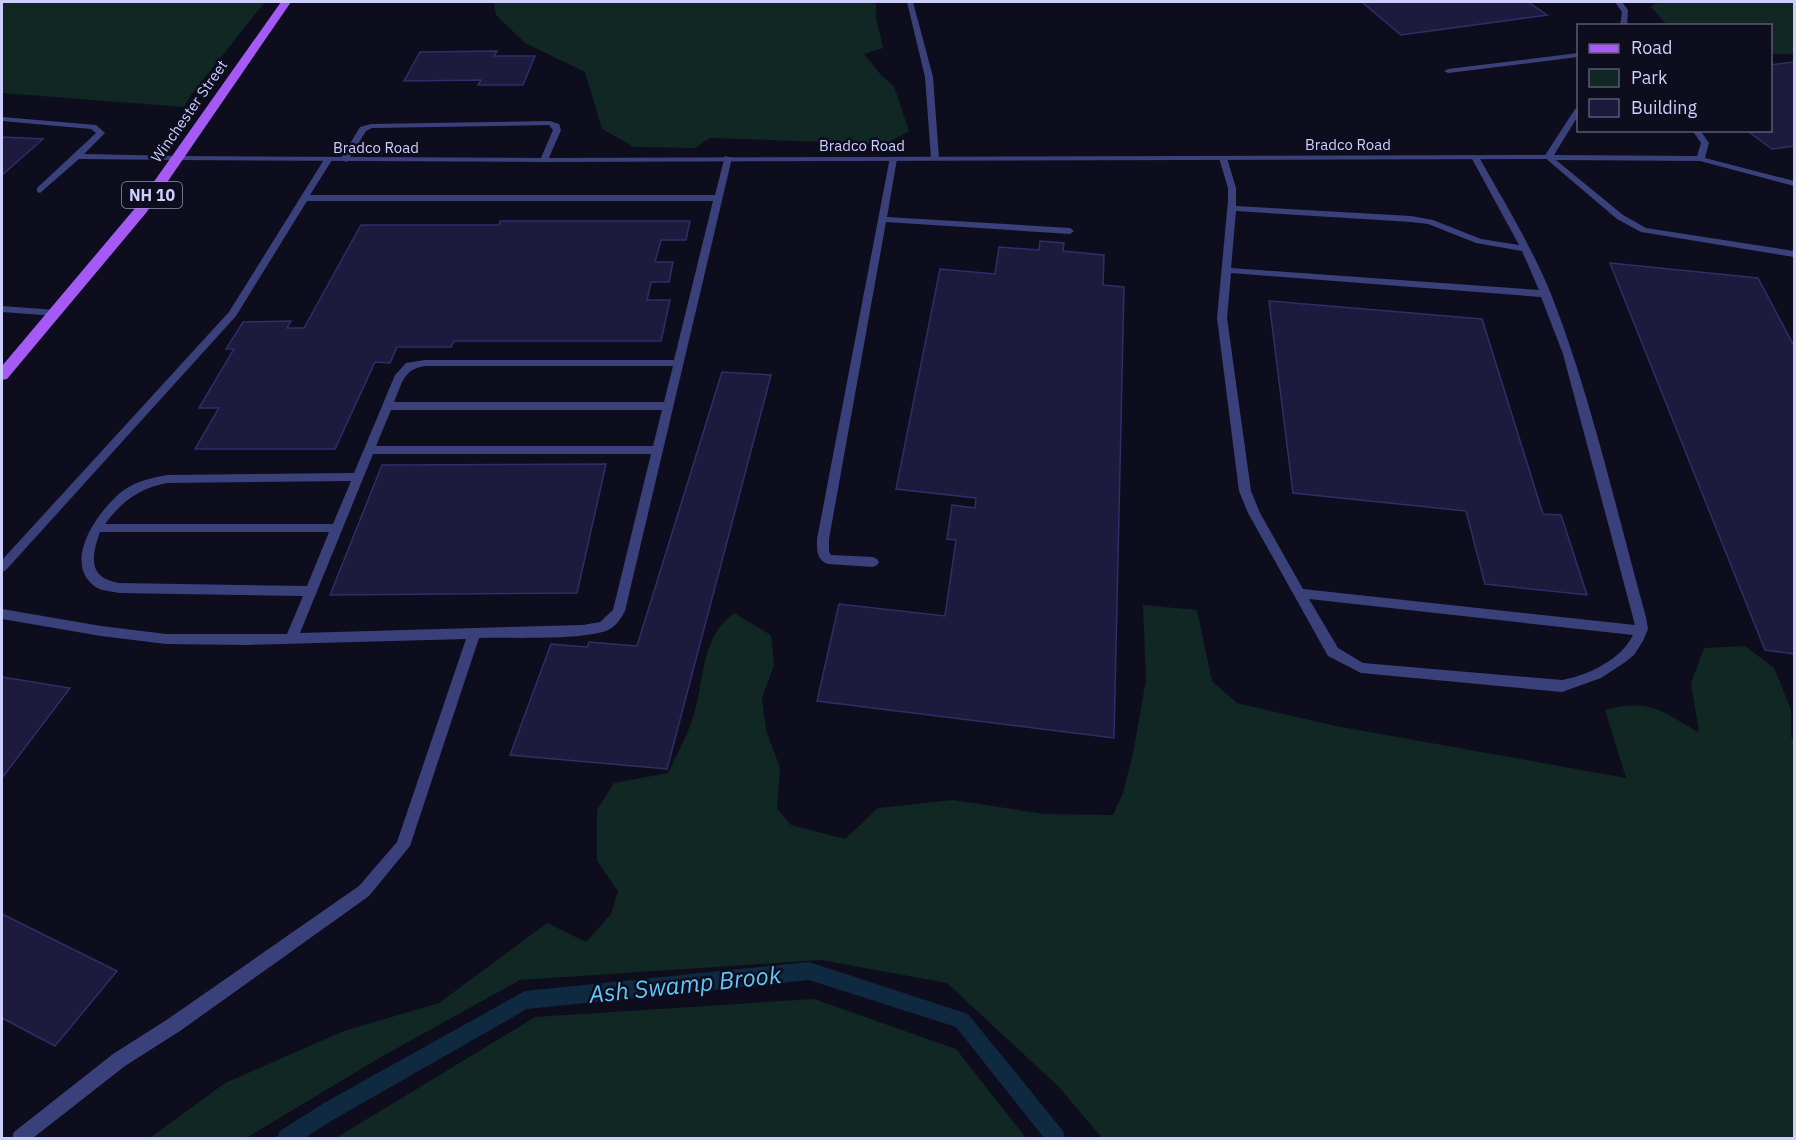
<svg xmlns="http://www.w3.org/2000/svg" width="1796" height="1140" viewBox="0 0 1796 1140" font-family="'IBM Plex Sans',sans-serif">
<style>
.green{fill:#102723}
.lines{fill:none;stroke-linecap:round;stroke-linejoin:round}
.stream{fill:#0e2940;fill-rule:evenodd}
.building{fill:#1c1a3d;stroke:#312d68;stroke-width:1.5}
.lane{fill:#3a417a;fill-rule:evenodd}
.street{fill:#3a417a;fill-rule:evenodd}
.primary{fill:#a55af6;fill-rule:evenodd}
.labels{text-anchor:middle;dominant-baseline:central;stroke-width:5;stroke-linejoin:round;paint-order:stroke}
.far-street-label{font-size:15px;fill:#cccefc;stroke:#0d0d1e}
.shield{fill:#0d0d1e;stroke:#9394b9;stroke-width:1.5}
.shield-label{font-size:16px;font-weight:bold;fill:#cccefc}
.near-water-label{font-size:24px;font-style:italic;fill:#60c7f6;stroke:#0d0d1e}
</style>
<rect width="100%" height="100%" fill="#0d0d1e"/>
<!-- green -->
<path class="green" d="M2,2H265L191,95L184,107L2,93Z
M494,2H868L876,4V17L883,48L864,54L881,75L894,86L909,131L886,144L710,138L695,148L634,147L602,129L585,72L525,43L496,15Z
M1668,2H1794V54H1771L1770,26L1667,25L1651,7L1654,4Z
M1143,605L1197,610L1212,681L1237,703L1336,726L1626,778L1605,710C1652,698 1660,711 1699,732L1691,683L1704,648L1745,646L1774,668L1791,709V737L1794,740V1138H1102L1058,1086L947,983L821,960L520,980L381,1057L246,1138H150L225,1083L344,1031L439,1003L547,923L586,942L611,914L618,891L597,861V810L614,783L668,773C677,754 688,734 694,714C705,677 700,639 734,613L771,635L774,665L762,698L766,730L780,768L777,808L791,825L845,839L878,808L953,800L1044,814L1113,815L1123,793L1133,753L1146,680Z
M814,999L956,1049L1026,1138H336L535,1017Z"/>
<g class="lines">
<!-- stream -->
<path class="stream" d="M809,962L968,1014L1063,1131L1065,1138H1044L956,1027L809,980L527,1009L338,1117L304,1138H277L280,1131L324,1103L525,991Z"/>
</g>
<!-- building -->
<path class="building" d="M1362,2H1528L1547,15L1401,35Z
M497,51L494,56H535L523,85H478L481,80L404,81L420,52Z
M1794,62V146L1772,149L1749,132L1770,130V65Z
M2,137L43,139L2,175Z
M500,221H690L686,240H661L655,262H673L669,282H651L647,300H670L661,341H454L451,347H397L390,363L375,362L335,449H195L219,408H199L234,349H226L243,322L291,321L287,328H304L361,225H499Z
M1040,241L1064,243L1063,251L1104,255L1103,285L1124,287L1114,738L817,701L839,604L945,616L956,540L947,539L952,505L975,508L976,498L896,489L940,269L995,274L999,247L1039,250Z
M1610,263L1758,278L1794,346V654L1765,650Z
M1269,301L1482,319L1543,514L1561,515L1587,595L1485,584L1466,511L1293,493Z
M722,372L771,375L667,769L510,755L551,644L587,647L589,642L637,646Z
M606,464L577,593L330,595L382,465Z
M2,677L70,688L2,778Z
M2,914L117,971L55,1046L2,1018Z"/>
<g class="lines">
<!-- lane -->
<path class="lane" d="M907,2H913L933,77L939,158L935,160L931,158L925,77Z
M1615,2H1622L1628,10L1627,26H1620L1622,12Z
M1578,53V57L1448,73L1444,71L1448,69Z
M1575,109H1578V116L1554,155L1697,156L1701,143L1692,130H1700L1709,143L1705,158L1794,181V186L1700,161L1556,160L1623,215L1646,228L1794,251V257L1641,232L1617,219L1544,157Z
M2,117L96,125L105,133L84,154L177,156L181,158L177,160L79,159L40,193L37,192V188L96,133L91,129L2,121Z
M550,121L559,124L561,130L548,160L544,162L540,160L553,130L549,125L372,128L366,131L347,162L340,160L360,127L371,124Z
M1472,155L1479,157C1504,202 1532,247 1551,294C1591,396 1616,510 1646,617L1648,629L1643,641L1634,655L1624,663L1601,678L1562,692L1361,673L1328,656L1248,513L1239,491L1217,318L1228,201V188L1219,158L1220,156L1227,158L1236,188V206L1411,216L1433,220L1481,239L1519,245L1471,157ZM1236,211L1411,222L1428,224L1476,243L1522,251L1539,290L1231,268ZM1231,273L1541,297L1563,354L1635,625L1303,589L1260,513L1251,491L1227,318ZM1309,599L1633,635C1621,660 1588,675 1562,680L1363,663L1338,648Z
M725,156L732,158L625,611C621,618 617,625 610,629C588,641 508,637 479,638L410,846L369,896L180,1031L125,1066L33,1138H12L14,1132L113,1054L168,1019L359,886L397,842L466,639L249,645L166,644L101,636L2,619V609L101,626L166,634H287L303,596L119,593C111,591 99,591 93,585C62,559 101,507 124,490C137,481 151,478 167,475L354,473L395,375L406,363L425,360H674L713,201H307L236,316L6,570L2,572V560L229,312L325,158L332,160L310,195H715ZM425,366H673L664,402H394C402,384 403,369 425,366ZM391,410H662L653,446H376ZM373,454H651L613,610L600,622L583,625L300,633ZM351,481L333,524H105C122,501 140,488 167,483ZM100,532H329L307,586L119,583C88,578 91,557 100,532Z
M890,157L897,159L887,217L1070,228L1074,231L1070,234L886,222L829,539V552L831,555L873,557L877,559L879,562L877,565L873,567L828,564C816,560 817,549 817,539Z
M2,306L56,310L61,313L56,316L2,312Z"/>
<!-- street -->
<path class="street" d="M1548,155L1552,157L1551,159L544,162L177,160L173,158L177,156L544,158Z"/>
<!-- primary -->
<path class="primary" d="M281,2H291L146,213L7,379L2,380V366L136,207Z"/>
</g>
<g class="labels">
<!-- far-street labels -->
<g class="far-street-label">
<text transform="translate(189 111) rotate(-55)">Winchester Street</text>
<text x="1348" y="144">Bradco Road</text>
<text x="862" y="145">Bradco Road</text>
<text x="376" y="147">Bradco Road</text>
</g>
<!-- shield labels -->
<rect class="shield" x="122" y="182" width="60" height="26" rx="4.5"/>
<g class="shield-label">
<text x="152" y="195">NH 10</text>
</g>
<!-- near-water labels -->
<g class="near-water-label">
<text transform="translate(685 984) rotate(-6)">Ash Swamp Brook</text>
</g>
</g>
<!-- border -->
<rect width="1796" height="1140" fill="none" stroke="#cccefc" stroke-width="6"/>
<!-- legend -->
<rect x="1577" y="24" width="195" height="108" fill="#0d0d1e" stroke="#595a77" stroke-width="1.5"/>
<rect x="1589" y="44" width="30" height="9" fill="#a55af6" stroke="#595a77" stroke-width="1.5"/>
<text x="1631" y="54" font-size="18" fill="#cccefc">Road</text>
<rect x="1589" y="69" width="30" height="18" fill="#102723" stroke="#595a77" stroke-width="1.5"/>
<text x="1631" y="84" font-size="18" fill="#cccefc">Park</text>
<rect x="1589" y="99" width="30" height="18" fill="#1c1a3d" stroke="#595a77" stroke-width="1.5"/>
<text x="1631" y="114" font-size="18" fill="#cccefc">Building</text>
</svg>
